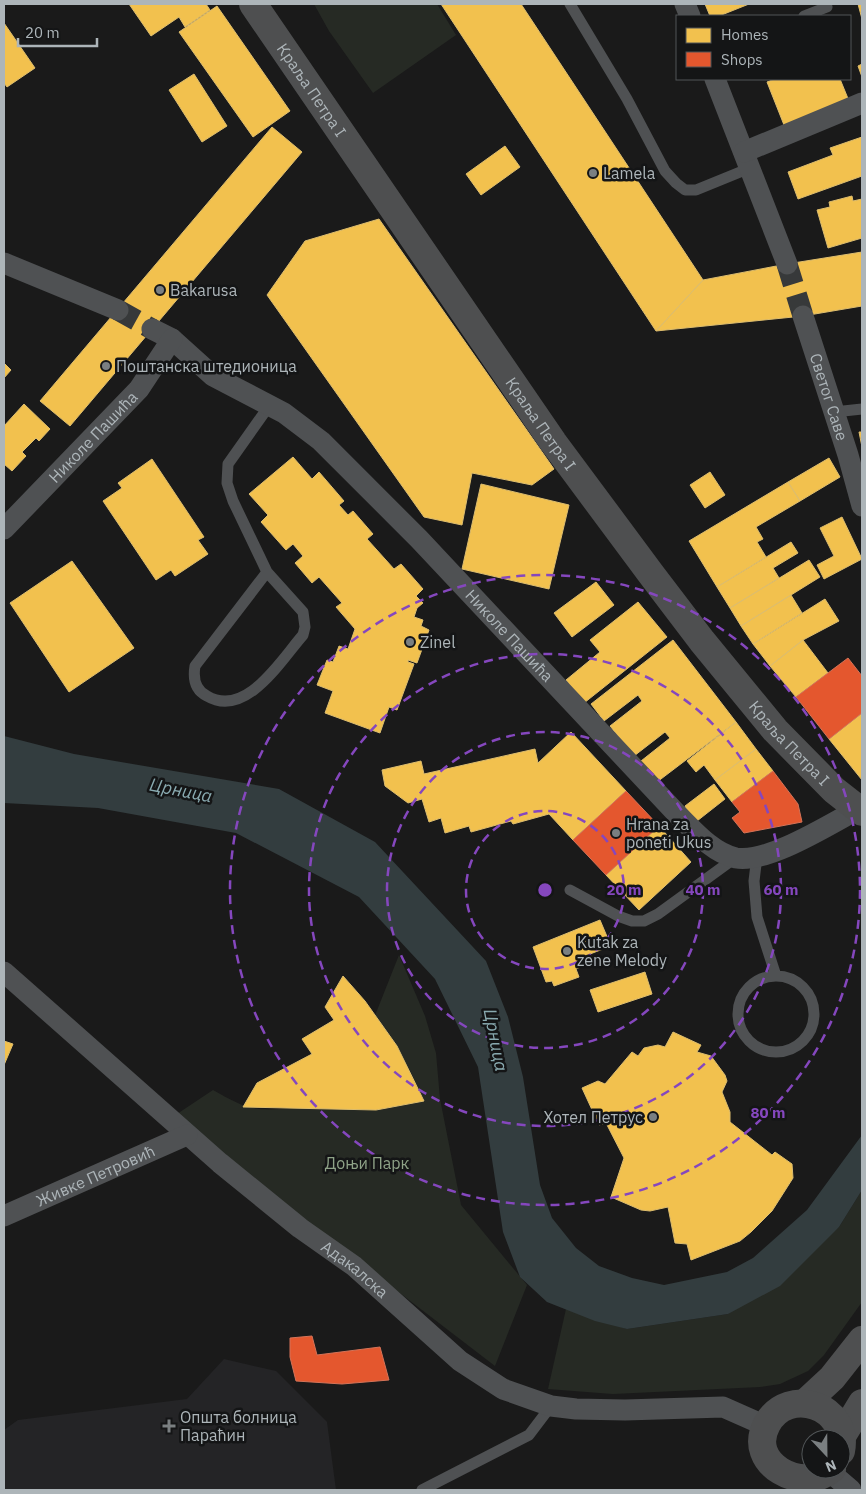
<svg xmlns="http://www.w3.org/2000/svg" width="866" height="1494" viewBox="0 0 866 1494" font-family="'IBM Plex Sans',sans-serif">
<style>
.built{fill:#242426}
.green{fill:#262a24}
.water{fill:#333d3f}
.homes{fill:#f2c14e;stroke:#ddbd6e}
.shops{fill:#e4572e;stroke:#d47358}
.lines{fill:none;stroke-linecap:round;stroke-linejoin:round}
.street-tunnel{stroke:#37393a;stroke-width:21;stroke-dasharray:21 11;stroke-linecap:butt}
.lane{stroke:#4f5153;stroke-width:11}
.street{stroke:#4f5153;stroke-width:21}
.secondary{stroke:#4e4f50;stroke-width:28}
.ring{fill:none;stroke:#8547be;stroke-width:2.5;stroke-dasharray:9 6}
.poi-dot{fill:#7a7f81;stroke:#141516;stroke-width:2}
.labels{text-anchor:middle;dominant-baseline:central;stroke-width:5;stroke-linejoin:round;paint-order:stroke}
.street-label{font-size:16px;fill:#adb5b9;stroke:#141516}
.poi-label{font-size:16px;fill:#adb5b9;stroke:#141516;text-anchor:start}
.park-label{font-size:16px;fill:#8ea287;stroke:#141516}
.water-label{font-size:18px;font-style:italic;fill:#89aab0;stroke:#141516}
.centre{fill:#8547be;stroke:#141516;stroke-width:2.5}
.ring-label{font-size:15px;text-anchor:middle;font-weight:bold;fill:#8547be;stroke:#141516;stroke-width:5;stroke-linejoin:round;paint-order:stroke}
</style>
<rect width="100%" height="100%" fill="#1a1a1a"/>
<!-- built -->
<path class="built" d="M224,1359L276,1371L327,1422L336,1490H4V1430L18,1420L187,1399Z"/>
<!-- green -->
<path class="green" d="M314,4H437L456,35L373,93L329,31Z
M399,955L425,1016L436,1053L440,1099L461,1205L527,1285L495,1366L246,1175L177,1114L213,1090C245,1108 253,1112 290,1108L307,1085L349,1081Z
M862,1190V1302L824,1355L808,1371L780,1384L760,1387L613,1394L548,1389L566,1309L627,1329L728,1314L839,1227Z"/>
<!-- water -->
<path class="water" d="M4,736L74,754L279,789L375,842L486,961L508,1017L523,1077L540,1185L552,1218L576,1248L599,1266L632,1278L664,1285L727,1272L753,1258L807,1210L862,1135V1190L839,1227L780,1286L728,1314L627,1329L595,1321L547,1302L520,1277L503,1232L478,1067L435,979L359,897L236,833L98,808L4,803Z"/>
<!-- homes -->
<path class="homes" d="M129,4H206L210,10L185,27L179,17L151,36Z
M441,4H521L703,280L656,331Z
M705,4H749L719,16H710Z
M858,4H862V19Z
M217,6L290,111L253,137L179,32Z
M4,23L35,68L7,87L4,83Z
M862,64V77L858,66Z
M194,74L227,126L202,142L169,90Z
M775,79H840L849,101L784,125L767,82Z
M272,127L302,152L70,426L40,401Z
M862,137V176L798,199L788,172L833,155L830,148Z
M505,146L520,167L481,195L466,174Z
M852,196L853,201L862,199V238L828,248L817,210L830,207L829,202Z
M379,219L554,469L532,485L472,473L462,525L424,517L267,295L305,241Z
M862,252V306L803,316L656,331L703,280L787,264Z
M4,363L11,370L4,378Z
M24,404L50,429L39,441L36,438L22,452L26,456L12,471L4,464V426Z
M859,432H862V447Z
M293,457L312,479L319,472L344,501L339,505L348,515L353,511L373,534L367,539L394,569L401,564L423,589L416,596L423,603L417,608L414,617L423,620L421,626L429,630L417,663L408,660V662L414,664L397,710L389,707L380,733L325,713L333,691L317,685L327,660L333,662L339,646L348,649L355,629L336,607L342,603L319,577L312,583L295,563L303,556L293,544L286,550L261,522L268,515L249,494Z
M829,458L840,477L800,501L788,482Z
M152,459L204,537L198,540L208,554L175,576L171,570L156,580L103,501L122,488L118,483Z
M710,472L725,495L705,508L690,485Z
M788,482L800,501L756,527L763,539L757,542L766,557L717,587L689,541Z
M481,484L569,505L549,589L462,569Z
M842,517L862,559L824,579L817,565L834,556L820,528Z
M791,542L798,553L773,568L779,578L730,608L717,587Z
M809,560L820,577L741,626L730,608Z
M72,561L134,648L69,692L10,603Z
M596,582L614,605L572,637L554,613Z
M791,595L802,613L753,644L741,626Z
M825,599L839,621L803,640L770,666L753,644Z
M638,602L667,637L584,703L566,680L600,652L590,640Z
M673,640L736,722L657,782L641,761L670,738L665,732L634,756L610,726L642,701L638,695L604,721L591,704Z
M803,640L828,673L796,697L770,666Z
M862,713V780L829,739Z
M736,722L756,749L715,780L704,765L696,772L687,761Z
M571,732L626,791L573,840L549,814L513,824L511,821L471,832L469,826L445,833L441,818L429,822L422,799L408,803L385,786L382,770L421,761L424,774L535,749L538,763Z
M756,749L773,771L732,802L715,780Z
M714,784L725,799L697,821L689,815L685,806Z
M659,826L691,862L639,910L606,875Z
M600,920L611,946L590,954L593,962L576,969L579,977L554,986L552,981L546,982L533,947Z
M645,972L652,994L598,1012L590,990Z
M343,976L365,1001L397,1046L424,1101L376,1110L243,1107L257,1083L312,1054L302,1039L334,1020L325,1007Z
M673,1032L701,1045L697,1052L711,1056L725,1075L727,1081L722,1092L730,1112V1122L772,1155L775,1152L792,1164L793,1178L772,1211L751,1232L740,1241L691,1260L687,1244L675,1243L668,1207L650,1211L641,1210L611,1197L624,1158L606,1123L599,1125L582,1088L598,1081L605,1084L632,1052L638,1056L644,1048L658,1045L665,1047Z
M4,1041L13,1044L4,1065Z"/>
<!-- shops -->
<path class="shops" d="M848,658L862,676V713L829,739L796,697Z
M773,771L798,804L802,822L744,833L732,818L740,812L732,802Z
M626,791L659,826L606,875L573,840Z
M312,1336L317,1355L380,1347L389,1380L342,1384L296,1381L290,1357V1338Z"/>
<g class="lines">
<!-- street-tunnel -->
<path class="street-tunnel" d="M787,264L803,316
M118,310L152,329"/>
<!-- lane -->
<path class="lane" d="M570,4L627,99L665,171L676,183L685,190H696L750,168
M804,16L827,7
M834,412L862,409
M267,572L195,666C193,678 195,690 207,696C246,719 281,660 303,635L305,627L303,612L267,572L233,501L227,483L228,464L269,406
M757,856L754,881L757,917L776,976
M570,890L618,916L632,921H644L658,914L735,858
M738 1014a38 38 0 1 1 76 0a38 38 0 1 1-76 0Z
M422,1490L529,1435L551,1406"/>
<!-- street -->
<g class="street">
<path d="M685,4L690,16"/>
<path d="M715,79L787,264"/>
<path d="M744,152L862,103"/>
<path d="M4,263L118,310"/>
<path id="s1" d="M803,316L848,455L862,506"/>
<path id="s2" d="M152,329L172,339L213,376L284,413L321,441L419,539L678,815C694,831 713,853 736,858C768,864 833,822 862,807"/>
<path id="s3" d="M4,529L139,389L172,339"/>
<path id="s4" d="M4,972L220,1163L300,1228L354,1266L460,1361L503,1389L551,1406L576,1409L625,1410L723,1407L766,1426"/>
<path id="s5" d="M4,1216L187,1135"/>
<path d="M830,1472L851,1490"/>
</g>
<!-- secondary -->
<g class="secondary">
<path id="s6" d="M253,4L553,442L651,574L702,641L775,730L834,790L862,812"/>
<path d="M805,1403L832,1378L862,1340"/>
<path d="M842,1436L862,1403"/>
<path d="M832,1469C803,1494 745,1464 767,1424C788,1385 850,1406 841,1451"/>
</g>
</g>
<!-- distance rings -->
<g class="ring">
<circle cx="545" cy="890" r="79"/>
<circle cx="545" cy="890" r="158"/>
<circle cx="545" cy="890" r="236"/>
<circle cx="545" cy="890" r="315"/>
</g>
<!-- markers -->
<g class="poi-dot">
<circle cx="593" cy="173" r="5"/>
<circle cx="160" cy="290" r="5"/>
<circle cx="106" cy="366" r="5"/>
<circle cx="410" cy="642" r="5"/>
<circle cx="616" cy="833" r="5"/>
<circle cx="567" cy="951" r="5"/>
<circle cx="653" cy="1117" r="5"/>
<path d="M166.5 1418.5h5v5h5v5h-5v5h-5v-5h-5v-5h5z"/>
</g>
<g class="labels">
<!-- street labels -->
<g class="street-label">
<text stroke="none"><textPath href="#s6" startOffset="104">Краља Петра I</textPath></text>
<text stroke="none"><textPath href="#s1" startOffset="85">Светог Саве</textPath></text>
<text stroke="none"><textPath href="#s6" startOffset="509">Краља Петра I</textPath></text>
<text stroke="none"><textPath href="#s3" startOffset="128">Николе Пашића</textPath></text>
<text stroke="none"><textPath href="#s2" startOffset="475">Николе Пашића</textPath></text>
<text stroke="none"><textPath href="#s6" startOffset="914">Краља Петра I</textPath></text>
<text stroke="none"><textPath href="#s5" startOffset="100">Живке Петровић</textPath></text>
<text stroke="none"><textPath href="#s4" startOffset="460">Адакалска</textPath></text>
</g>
<!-- poi labels -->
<g class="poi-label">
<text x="603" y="173">Lamela</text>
<text x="170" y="290">Bakarusa</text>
<text x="116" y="366">Поштанска штедионица</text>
<text x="420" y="642">Zinel</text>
<text x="626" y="824">Hrana za<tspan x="626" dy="18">poneti Ukus</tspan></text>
<text x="577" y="942">Kutak za<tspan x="577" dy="18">zene Melody</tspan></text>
<text x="643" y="1117" text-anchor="end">Хотел Петрус</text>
<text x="180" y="1417">Општа болница<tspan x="180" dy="18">Параћин</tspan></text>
</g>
<!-- park labels -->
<g class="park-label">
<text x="367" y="1163">Доњи Парк</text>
</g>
<!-- water labels -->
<g class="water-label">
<text transform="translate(181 790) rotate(11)">Црница</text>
<text transform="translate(496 1040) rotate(79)">Црница</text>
</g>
</g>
<circle cx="545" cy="890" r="8" class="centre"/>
<g class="ring-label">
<text x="624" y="895">20 m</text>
<text x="703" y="895">40 m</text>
<text x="781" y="895">60 m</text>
<text x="768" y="1118">80 m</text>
</g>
<!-- border -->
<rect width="866" height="1494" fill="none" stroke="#adb5b9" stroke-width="10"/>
<!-- legend -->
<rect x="676" y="15" width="175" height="65" fill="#141516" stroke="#515557"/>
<rect x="686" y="28" width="25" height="15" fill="#f2c14e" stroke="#515557"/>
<text x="721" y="40" font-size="15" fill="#adb5b9">Homes</text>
<rect x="686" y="52" width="25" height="15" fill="#e4572e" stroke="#515557"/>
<text x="721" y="65" font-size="15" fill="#adb5b9">Shops</text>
<!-- north arrow -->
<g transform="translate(826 1454) rotate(158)"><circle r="24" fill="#141516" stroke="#515557"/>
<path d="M0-4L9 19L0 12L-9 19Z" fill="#7a7f81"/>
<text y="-8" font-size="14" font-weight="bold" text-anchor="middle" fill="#adb5b9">N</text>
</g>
<!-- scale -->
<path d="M18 38v8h79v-8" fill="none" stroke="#adb5b9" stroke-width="2.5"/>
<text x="25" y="38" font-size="15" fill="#adb5b9" stroke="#141516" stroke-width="4" paint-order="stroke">20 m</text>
</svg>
